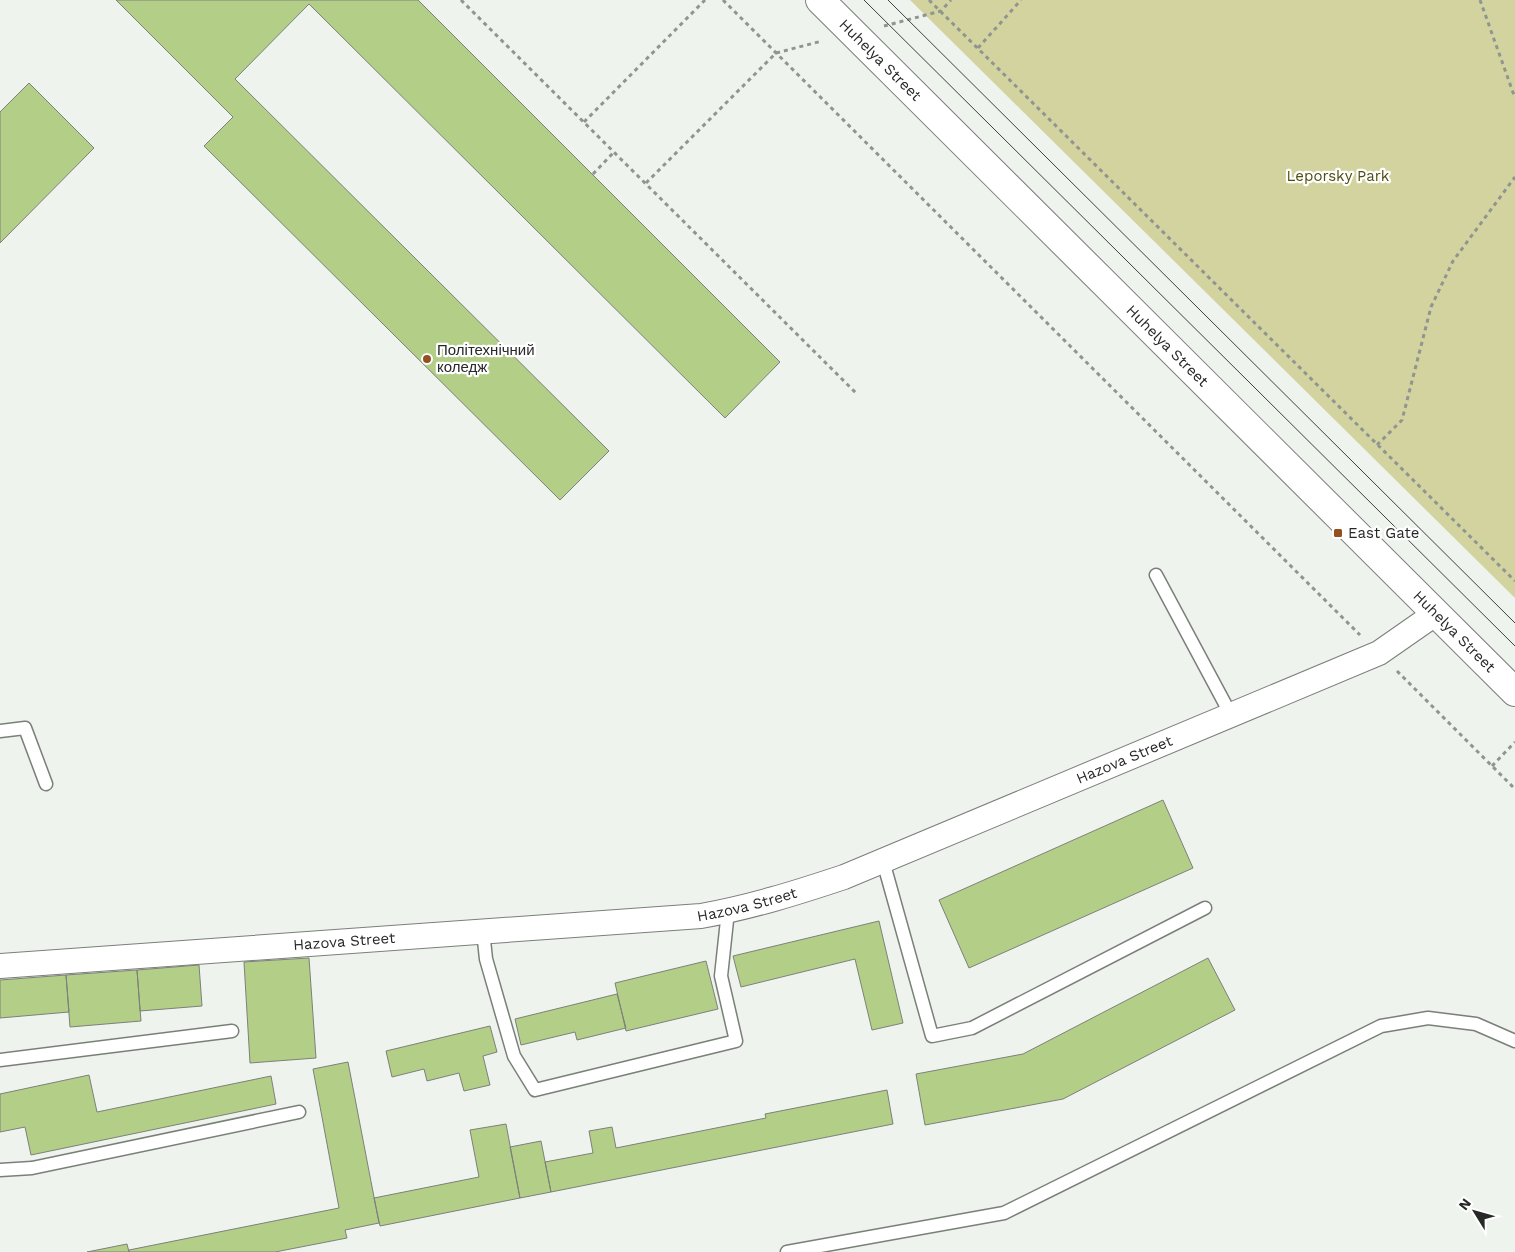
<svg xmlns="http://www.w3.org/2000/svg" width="1515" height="1252" viewBox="0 0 1515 1252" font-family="'Work Sans',sans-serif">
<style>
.green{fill:#d3d39f}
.building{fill:#b2ce87;stroke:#7e807b}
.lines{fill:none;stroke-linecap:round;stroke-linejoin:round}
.lane-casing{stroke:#7b7f7a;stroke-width:15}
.street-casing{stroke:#7b7f7a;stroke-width:26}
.secondary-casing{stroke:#7b7f7a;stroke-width:30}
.path{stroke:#919591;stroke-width:3;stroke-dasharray:4 4;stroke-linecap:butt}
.lane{stroke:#fff;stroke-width:12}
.street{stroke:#fff;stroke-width:24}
.secondary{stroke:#fff;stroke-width:28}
.tram{stroke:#3f413f;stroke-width:1}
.poi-dot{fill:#935020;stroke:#fff;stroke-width:2}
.labels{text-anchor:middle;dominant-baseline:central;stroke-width:4.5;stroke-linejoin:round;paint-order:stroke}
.street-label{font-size:15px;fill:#272927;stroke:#fff}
.park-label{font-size:15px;fill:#4f4d13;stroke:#fff}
.poi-label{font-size:15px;fill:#272927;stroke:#fff;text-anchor:start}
</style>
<rect width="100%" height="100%" fill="#eef3ee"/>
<!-- green -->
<path class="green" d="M910,0H1515V598Z"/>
<!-- building -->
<path class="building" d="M116,0H418L780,362L725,418L309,4L235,79L609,451L560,500L204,146L233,117Z
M29,83L94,148L0,243V112Z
M1163,800L1193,868L969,968L939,900Z
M879,921L903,1023L872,1030L855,959L741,987L733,956Z
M309,958L316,1058L250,1063L244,962Z
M1208,958L1235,1010L1063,1099L925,1125L916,1074L1023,1054Z
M706,961L718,1009L626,1031L615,983Z
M199,965L202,1006L140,1011L137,970Z
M137,970L141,1021L70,1027L66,975Z
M66,975L69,1012L0,1018V980Z
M617,994L626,1028L577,1040L575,1032L521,1045L515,1019Z
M490,1026L497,1052L483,1056L490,1085L464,1091L459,1073L427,1081L424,1069L392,1077L386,1051Z
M348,1062L379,1223L345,1230L347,1238L275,1252H129V1250L339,1208L313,1069Z
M89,1075L97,1112L271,1076L276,1104L31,1155L25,1127L0,1132V1094Z
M887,1090L893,1124L551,1192L545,1162L593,1153L589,1131L612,1127L616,1148L766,1118L765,1114Z
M506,1124L520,1198L380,1226L374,1198L479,1177L470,1130Z
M541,1141L551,1192L520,1198L510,1147Z
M127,1244L129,1252H87Z"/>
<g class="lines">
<!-- lane casing -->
<g class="lane-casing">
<path id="lane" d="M1156,575L1231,715
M0,731L25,728L46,784
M883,861L932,1036L972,1028L1205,908
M483,931L486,959L514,1056L535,1090L736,1041L721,976L728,911
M0,1060L232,1031
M0,1170L32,1168L299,1112
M787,1252L1004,1213L1381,1026L1428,1018L1476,1024L1515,1041"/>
</g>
<!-- street casing -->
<g class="street-casing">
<g id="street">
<path id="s1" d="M0,966L701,916C751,907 796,893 844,877L1379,653L1435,614"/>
</g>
</g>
<!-- secondary casing -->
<g class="secondary-casing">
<g id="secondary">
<path id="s2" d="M820,0L1515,692"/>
</g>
</g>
<!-- path -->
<path class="path" d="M461,0L857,394
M723,0L1360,635
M929,0L1515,581
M1480,0L1515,98
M884,26L941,11L951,0
M978,48L1021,0
M584,122L705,0
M593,174L614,152
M646,183L776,53L822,41
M1377,445L1402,420L1431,307L1453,261L1515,177
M1397,671L1515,789
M1492,766L1515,742"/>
<!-- lane -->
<use href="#lane" class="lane"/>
<!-- street -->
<use href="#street" class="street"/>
<!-- secondary -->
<use href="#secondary" class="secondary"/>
<!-- tram -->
<path class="tram" d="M864,0L1515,646
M888,0L1515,623"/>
</g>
<!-- markers -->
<g class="poi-dot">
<circle cx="427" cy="359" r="5"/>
<rect x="1333" y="528" width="10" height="10" rx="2.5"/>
</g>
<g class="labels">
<!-- street labels -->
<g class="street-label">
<text stroke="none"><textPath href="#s2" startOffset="85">Huhelya Street</textPath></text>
<text stroke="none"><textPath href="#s2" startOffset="490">Huhelya Street</textPath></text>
<text stroke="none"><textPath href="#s2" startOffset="895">Huhelya Street</textPath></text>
<text stroke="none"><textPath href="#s1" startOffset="1155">Hazova Street</textPath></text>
<text stroke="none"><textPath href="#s1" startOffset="750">Hazova Street</textPath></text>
<text stroke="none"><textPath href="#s1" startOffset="345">Hazova Street</textPath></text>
</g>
<!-- park labels -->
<g class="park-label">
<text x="1338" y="176">Leporsky Park</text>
</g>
<!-- poi labels -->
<g class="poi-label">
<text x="437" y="350">Політехнічний<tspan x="437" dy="17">коледж</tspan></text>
<text x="1348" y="533">East Gate</text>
</g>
</g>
<!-- north arrow -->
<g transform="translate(1475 1212) rotate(307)" stroke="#ffffff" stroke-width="4" paint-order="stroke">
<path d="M0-4L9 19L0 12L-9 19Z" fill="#272927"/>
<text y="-8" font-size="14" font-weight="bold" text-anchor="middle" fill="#272927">N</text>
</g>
</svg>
